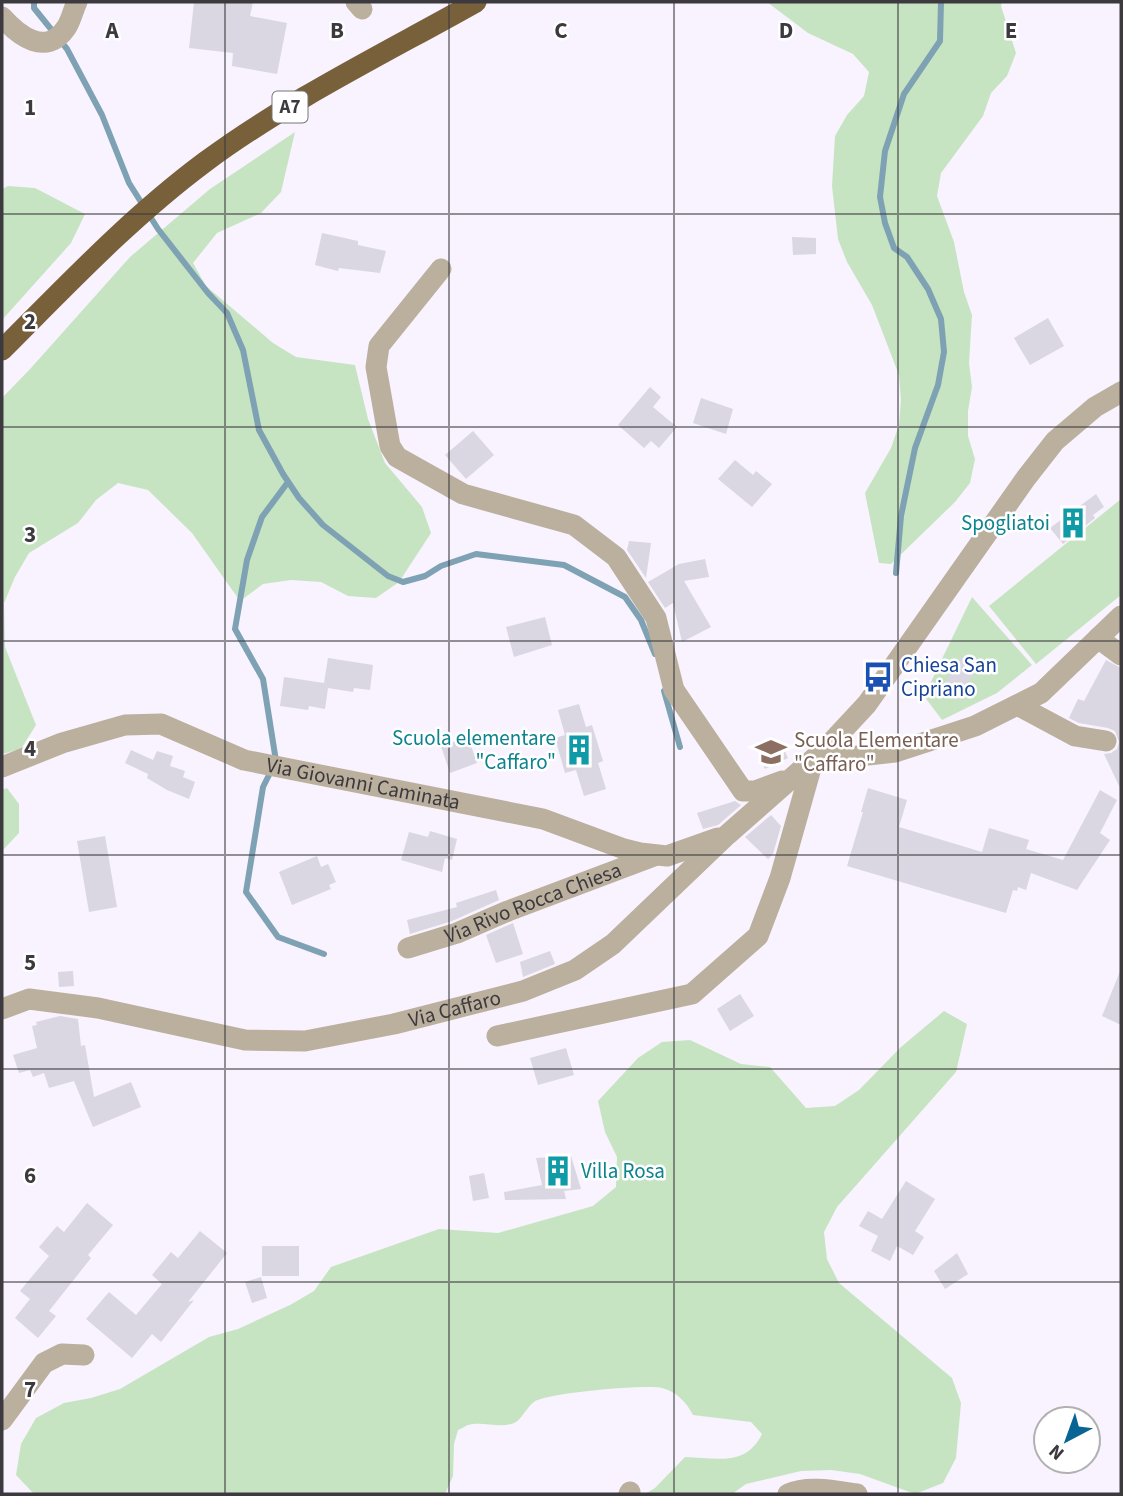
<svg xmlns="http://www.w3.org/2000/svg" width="1123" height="1496" viewBox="0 0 1123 1496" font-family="'Source Sans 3',sans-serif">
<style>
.green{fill:#c7e4c2}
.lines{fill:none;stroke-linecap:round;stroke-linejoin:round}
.stream{stroke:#7ea2b3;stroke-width:6}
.building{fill:#dad6e2}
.minor{stroke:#bbaf9e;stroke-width:21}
.highway{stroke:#77603a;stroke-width:21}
.grid{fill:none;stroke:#3c3a3e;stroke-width:2;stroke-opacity:0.55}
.labels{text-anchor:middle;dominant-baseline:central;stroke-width:5;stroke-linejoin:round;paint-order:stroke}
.shield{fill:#fff;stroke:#767578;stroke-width:2}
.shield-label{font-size:19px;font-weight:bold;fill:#3c3a3e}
.culture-label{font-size:21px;fill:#0d838f;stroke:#fff;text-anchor:end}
.transit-label{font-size:21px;fill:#164399;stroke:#fff;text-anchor:start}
.education-label{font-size:21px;fill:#785e54;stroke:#fff;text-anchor:start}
.street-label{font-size:21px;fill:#3c3a3e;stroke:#fff}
.grid-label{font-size:23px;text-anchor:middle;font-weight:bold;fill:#3c3a3e;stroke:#fff;stroke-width:5;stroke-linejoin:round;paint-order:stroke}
</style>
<rect width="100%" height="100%" fill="#f8f3fe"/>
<!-- green -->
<path class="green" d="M767,2H1002L1001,6L1016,53L1007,76L991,93L983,116L941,173L937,196L954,242L964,292L972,315L969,363L972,387L968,411V436L975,459L970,483L955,502L891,564L879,563L865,493L891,448L899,425L901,400L899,375L872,305L847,262L838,239L832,186L835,136L847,115L864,96L869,72L853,54L808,33Z
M295,132L281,192L261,213L217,233L193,263L206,286L273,343L296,357L355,365L368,419L385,463L422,507L431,533L399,582L376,598L348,596L321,582L291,580L263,584L240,601L192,533L148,490L118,483L96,500L78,523L29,553L15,577L4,603L5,647L36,725L21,749L2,754V398L31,368L130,257L210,189Z
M8,186L35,188L85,214L71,243L2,320V189Z
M1121,499V595L1036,664L989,606Z
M972,597L1032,665L997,693L942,720L924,696Z
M7,788L19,804V833L2,851V790Z
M944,1011L967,1024L956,1072L837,1207L824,1232L827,1259L839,1283L952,1378L961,1403L956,1458L943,1483L915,1494L860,1474L831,1470L801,1471L746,1484L732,1494H645L655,1488L685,1457C716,1458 746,1467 762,1434L751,1422L693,1415C686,1402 677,1392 662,1388C647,1384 545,1393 534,1402C527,1407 523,1417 516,1422C503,1429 486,1422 473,1424C468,1424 463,1428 458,1430L454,1444L453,1476L445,1494H34L16,1475L21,1444L36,1418L64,1403L91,1398L120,1389L209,1337L238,1329L290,1305L314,1291L331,1267L439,1229L498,1233L593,1206L616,1187L617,1157L605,1132L598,1101L638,1058L662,1042L690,1040L741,1064L770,1067L806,1108L835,1106L859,1090L901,1047Z"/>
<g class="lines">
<!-- stream -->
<path class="stream" d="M34,2V8L67,49L102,115L129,183L158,229L208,293L227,313L243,350L259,430L283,474L299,498L323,525L388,576L403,582L425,576L441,566L476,554L564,565L625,597L641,620L655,654
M896,573L901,516L915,448L938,385L944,352L941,319L928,289L907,257L894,248L885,223L880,197L885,151L904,94L940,41L941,2
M664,691L680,747
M276,761L263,679L235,629L247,560L262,517L288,482
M271,771L263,787L246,892L278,937L324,954"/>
</g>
<!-- building -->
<path class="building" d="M194,2H253L250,16L287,23L277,74L232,66L233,53L189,48Z
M322,233L358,241V245L386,251L380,273L339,268L338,271L315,265Z
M792,237L816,238V254L793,255Z
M1048,318L1064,346L1030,365L1014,338Z
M650,387L661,397L653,407L677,427L659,448L651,441L644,448L618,425Z
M701,398L733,409L726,434L693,423Z
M473,431L494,455L466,479L445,455Z
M735,460L753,475L756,471L772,484L752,507L718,479Z
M1096,494L1104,507L1093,515L1095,518L1063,544L1050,528Z
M629,541L651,543L646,578L627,550Z
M705,559L709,577L684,581L711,627L682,642L673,603L665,608L648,582L679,564Z
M545,617L552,645L514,657L506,627Z
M961,657L978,668L956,701L940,690Z
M328,658L373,665L370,690L354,688L353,692L328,688L325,709L309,706L308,710L280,706L284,677L324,683Z
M1106,660L1121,668V790L1104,754L1111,753L1117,749L1119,742L1115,731L1108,728L1079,723L1069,718L1078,699L1084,701Z
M579,704L586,727L592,725L603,761L598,763L606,789L584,796L576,770L565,773L555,738L565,735L558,710Z
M468,737L477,763L450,773L441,746Z
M781,743L788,758L765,769L758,755Z
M131,750L153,760L157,751L173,756L170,766L185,771L183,777L195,782L189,799L167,790L147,778L148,774L125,763Z
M868,788L907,800L899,827L982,852L989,828L1029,840L1026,849L1063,860L1100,790L1117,800L1100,833L1110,840L1077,890L1031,873L1026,890L1018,887L1017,891L1013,890L1006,913L847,866L863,812H861Z
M735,801L741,805L718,825L703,829L697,813Z
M771,815L781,826L773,854L768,859L745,837Z
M430,831L457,839L452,860L445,858L442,872L401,860L409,832L428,837Z
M105,836L117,907L89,912L77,841Z
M317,856L321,867L328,864L336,882L329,885L331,889L292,905L279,872Z
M496,890L499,900L452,921L410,934L407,920L457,907L456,903Z
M513,923L523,954L496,963L486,935Z
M550,951L555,964L523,977L520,962Z
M1121,969V1025L1102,1016Z
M73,971L74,986L59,987L58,972Z
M740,994L754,1016L730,1031L717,1009Z
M60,1016L78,1019L81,1046L85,1045L94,1097L131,1082L141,1107L93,1127L74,1081L49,1088L44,1073L33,1077L30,1070L19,1073L13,1055L37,1048L32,1026L37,1025L36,1022Z
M566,1048L574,1075L538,1085L530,1058Z
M571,1156L581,1189L564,1191L566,1199L505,1200L504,1192L542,1185L536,1158Z
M484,1173L489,1198L473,1201L469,1176Z
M906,1181L935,1199L915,1231L924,1237L913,1255L897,1246L890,1261L871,1251L878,1236L859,1226L868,1211L882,1219Z
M87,1203L113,1225L88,1255L91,1258L49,1311L56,1316L38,1338L15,1318L30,1299L20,1291L49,1256L39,1247L57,1226L64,1232Z
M200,1231L227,1253L188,1302L194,1300L161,1342L152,1334L132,1358L86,1319L109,1292L136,1315L162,1284L152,1275L171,1252L178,1258Z
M262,1246H299V1276H262Z
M957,1253L968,1274L945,1289L934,1271Z
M261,1277L267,1298L252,1303L245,1282Z"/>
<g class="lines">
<!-- minor -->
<g class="minor">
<path d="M356,2L362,9"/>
<path d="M2,17C19,36 46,57 66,28C71,21 73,10 77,2"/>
<path d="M441,269L379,346L376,367L390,446L397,457L463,494L574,525L616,557L656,618L674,690L743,791H755L782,781"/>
<path d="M1098,638L1121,655"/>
<path d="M1017,705L1075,736L1106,741"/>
<path id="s1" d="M2,767L62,743L125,725L161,724L244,760L543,819L624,849L640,853L667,856L718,838"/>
<path id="s2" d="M408,948L457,933L508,911L654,856"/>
<path id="s3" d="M2,1009L29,999L98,1008L245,1040L305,1041L394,1024L523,991L575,970L613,944L727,835L827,747L867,704L1026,478L1055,441L1095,407L1121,392"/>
<path d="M497,1036L692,994L758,936L780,878L813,761L895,752L975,726L1041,693L1121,616"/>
<path d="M2,1420L44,1363L62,1354L84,1355"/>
<path d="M629,1494L630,1492"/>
<path d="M788,1494C808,1485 836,1491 857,1494"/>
</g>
<!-- highway -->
<path class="highway" d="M2,350C67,285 131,217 205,162C287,101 387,52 476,2"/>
</g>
<!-- grid -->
<path class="grid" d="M225,2V1494M449,2V1494M674,2V1494M898,2V1494M2,214H1121M2,427H1121M2,641H1121M2,855H1121M2,1069H1121M2,1282H1121"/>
<!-- icons -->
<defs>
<g id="building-bare" transform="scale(2.415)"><path d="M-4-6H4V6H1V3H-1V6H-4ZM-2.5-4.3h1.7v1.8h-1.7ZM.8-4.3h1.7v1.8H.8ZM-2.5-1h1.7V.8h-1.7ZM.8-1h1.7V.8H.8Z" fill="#0f9aa8" stroke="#fff" stroke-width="2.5" paint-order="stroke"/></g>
<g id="bus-bare" transform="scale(2.415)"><path d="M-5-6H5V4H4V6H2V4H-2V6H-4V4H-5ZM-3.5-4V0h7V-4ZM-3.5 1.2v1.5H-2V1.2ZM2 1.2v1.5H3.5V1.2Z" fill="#1a4fb4" stroke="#fff" stroke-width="2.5" paint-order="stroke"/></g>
<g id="school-bare" transform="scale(2.415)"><path d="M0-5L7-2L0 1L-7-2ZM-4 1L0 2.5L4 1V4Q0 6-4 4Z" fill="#8d6e63" stroke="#fff" stroke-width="2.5" paint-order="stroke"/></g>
</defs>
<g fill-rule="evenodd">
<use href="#building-bare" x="1073" y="523"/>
<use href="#bus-bare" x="878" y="677"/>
<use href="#building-bare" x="579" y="750"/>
<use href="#school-bare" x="771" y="752"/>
<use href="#building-bare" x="558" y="1171"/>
</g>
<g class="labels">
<!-- shield labels -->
<rect class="shield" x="272.5" y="91.5" width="35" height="31" rx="5"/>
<g class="shield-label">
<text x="290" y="107">A7</text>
</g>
<!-- culture labels -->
<g class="culture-label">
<text x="1050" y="523">Spogliatoi</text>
<text x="556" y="738">Scuola elementare<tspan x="556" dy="24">"Caffaro"</tspan></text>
<text x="581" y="1171" text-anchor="start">Villa Rosa</text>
</g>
<!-- transit labels -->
<g class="transit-label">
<text x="901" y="665">Chiesa San<tspan x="901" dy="24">Cipriano</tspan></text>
</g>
<!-- education labels -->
<g class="education-label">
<text x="794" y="740">Scuola Elementare<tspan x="794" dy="24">"Caffaro"</tspan></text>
</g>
<!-- street labels -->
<g class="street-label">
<text stroke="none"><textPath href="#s1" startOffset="378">Via Giovanni Caminata</textPath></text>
<text stroke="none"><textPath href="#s2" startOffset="133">Via Rivo Rocca Chiesa</textPath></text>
<text stroke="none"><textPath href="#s3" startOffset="462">Via Caffaro</textPath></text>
</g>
</g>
<g class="grid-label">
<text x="112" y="38">A</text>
<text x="337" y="38">B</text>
<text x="561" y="38">C</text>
<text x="786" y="38">D</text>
<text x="1011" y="38">E</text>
<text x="30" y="115">1</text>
<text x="30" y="329">2</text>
<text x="30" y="542">3</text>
<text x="30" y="756">4</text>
<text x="30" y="970">5</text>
<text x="30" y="1183">6</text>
<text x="30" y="1397">7</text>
</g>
<!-- border -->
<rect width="1123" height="1496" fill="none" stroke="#3c3a3e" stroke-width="7"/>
<!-- north arrow -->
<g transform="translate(1067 1440) rotate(221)"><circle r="33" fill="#ffffff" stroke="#b1b0b2" stroke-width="2"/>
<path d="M0-5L12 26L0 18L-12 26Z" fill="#096494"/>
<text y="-10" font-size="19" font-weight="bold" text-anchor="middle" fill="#3c3a3e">N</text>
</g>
</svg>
